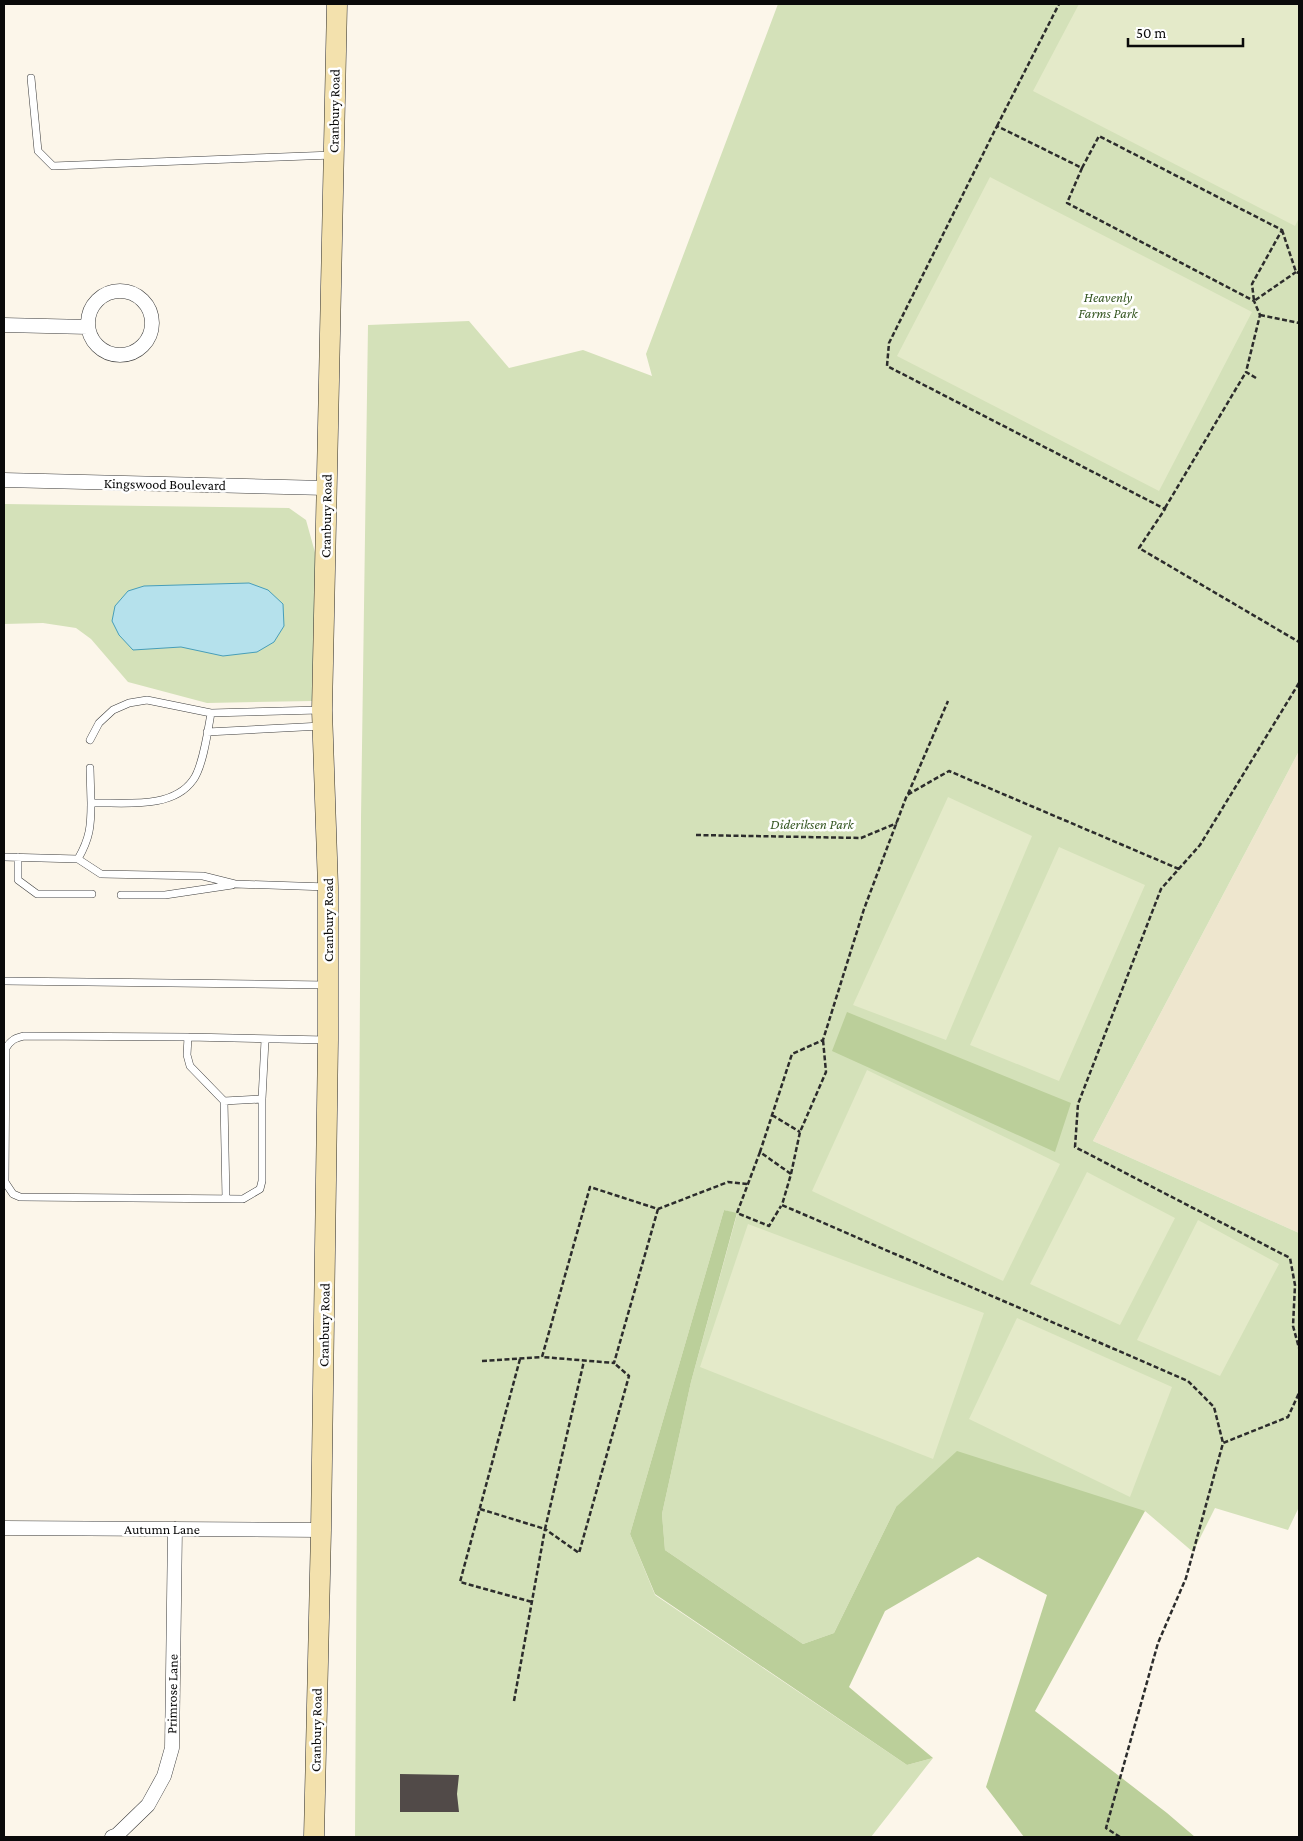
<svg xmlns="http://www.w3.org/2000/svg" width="1303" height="1841" viewBox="0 0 1303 1841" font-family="'Crimson Pro',serif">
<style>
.farmland{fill:#eee6ce}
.green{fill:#d4e1b9}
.forest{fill:#bbcf9a}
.pitch{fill:#e4eac9}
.water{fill:#b5e1ec;stroke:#479eb9}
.building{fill:#514a48}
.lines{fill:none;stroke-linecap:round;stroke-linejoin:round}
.lane-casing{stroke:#3d3d3d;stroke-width:8}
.street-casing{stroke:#3d3d3d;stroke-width:15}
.secondary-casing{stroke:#2c2c2c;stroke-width:21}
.path{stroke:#2c2c2c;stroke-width:2.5;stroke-dasharray:5 2.5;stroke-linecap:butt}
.lane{stroke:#fff;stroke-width:7}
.street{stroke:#fff;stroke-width:14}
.secondary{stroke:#f3e1ad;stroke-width:20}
.labels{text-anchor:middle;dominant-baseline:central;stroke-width:5;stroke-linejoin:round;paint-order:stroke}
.street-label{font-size:14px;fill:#0a0a0a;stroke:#fff}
.park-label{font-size:14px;font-style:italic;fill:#375824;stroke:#fff}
</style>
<rect width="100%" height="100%" fill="#fcf6ea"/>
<!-- farmland -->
<path class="farmland" d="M1299,751V1233L1093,1141Z"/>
<!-- green -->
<path class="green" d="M778,4H1299V751L1093,1141L1299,1233V1507L1288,1530L1215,1508L1193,1552L1145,1511L896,1507L834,1633L803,1644L665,1550L662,1514L691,1382L737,1214L724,1210L630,1534L655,1595L907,1765L933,1758L871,1837H355L361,818L368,325L469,321L509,368L583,350L652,376L646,354Z
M4,504L289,508L306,520L316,556L312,701L207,703L128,682L91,639L76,628L43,623L4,624Z"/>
<!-- forest -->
<path class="forest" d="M847,1012L1071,1103L1055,1152L832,1051Z
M724,1210L737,1213L691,1382L662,1514L665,1550L803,1644L834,1633L896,1507L957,1451L1145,1511L1035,1711L1167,1813L1195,1837H1024L986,1787L1047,1595L978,1557L885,1611L849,1687L933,1758L907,1765L655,1594L630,1534Z"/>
<!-- pitch -->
<path class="pitch" d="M1079,4H1299V218L1295,226L1033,91Z
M990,177L1252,312L1159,491L897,356Z
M948,797L1032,836L946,1040L853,1005Z
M1059,847L1145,885L1059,1081L970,1045Z
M867,1070L1060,1164L1003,1281L812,1191Z
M1087,1172L1175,1218L1120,1325L1030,1284Z
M1198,1220L1279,1264L1220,1376L1137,1340Z
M748,1224L984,1313L933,1459L700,1367Z
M1017,1318L1172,1387L1130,1497L969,1419Z"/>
<!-- water -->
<path class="water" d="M249,583L268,590L283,604L284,626L274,642L257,652L223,656L181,647L133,650L119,635L112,621L115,606L128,591L144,586Z"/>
<!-- building -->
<path class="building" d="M400,1774L459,1775L457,1794L459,1812H400Z"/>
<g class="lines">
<!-- lane casing -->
<g class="lane-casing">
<path id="lane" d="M31,78L38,151L53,166L333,155
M207,732L322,726
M90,740L99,723L113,710L129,703L147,700L211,713L319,710
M90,768L91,803C123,802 172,810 193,780C203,767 208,730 211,713
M4,857L78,859C90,838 91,826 91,803
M18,857V880L37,894H92
M78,859L101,874L203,876L235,884L328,887
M121,895H165L232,885
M4,981L327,985
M188,1037L187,1055L190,1066L224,1101
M265,1040L262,1099V1181L260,1189L243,1199L20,1197L13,1194L5,1182L6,1048C11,1040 15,1038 24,1036L188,1037L327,1040
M226,1199L224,1101L262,1099"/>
</g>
<!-- street casing -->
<g class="street-casing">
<path id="street" d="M88 323a32 32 0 1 1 64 0a32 32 0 1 1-64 0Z
M4,325L88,327
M4,480L326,488
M4,1528L321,1530
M112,1837L117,1835L148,1805L164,1776L172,1748L175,1529"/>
</g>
<!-- secondary casing -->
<g class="secondary-casing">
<path id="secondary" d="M314,1837L321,1530L328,1040V887L322,710L337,4"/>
</g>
<!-- path -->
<path class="path" d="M997,126L1059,4
M1082,168L1099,136L1282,230L1252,284L1254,301L1296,272
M1282,230L1296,272L1299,273
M1260,315L1299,323
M1256,378L1246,372L1260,315L1254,301L1067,203L1082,168L997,126L889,343L887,366L1165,509L1139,548L1299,642
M1165,508L1246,372
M1299,683L1200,845L1161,889L1078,1104L1075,1147L1290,1258L1295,1285L1293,1326L1299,1348
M908,794L948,701
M696,835L861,838L897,823
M1179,869L949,771L907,795L864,909L823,1040L792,1054L760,1152L791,1174L782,1205L1188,1381L1214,1407L1223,1443
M772,1115L800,1132
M760,1152L737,1213L769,1226L781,1206
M791,1174L800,1132L826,1072L823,1040
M658,1209L614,1363L542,1357L590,1187L658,1209L728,1182L747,1184
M520,1359L460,1582L532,1602
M482,1361L542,1357
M480,1509L545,1529L584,1361
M514,1701L545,1529L579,1553L629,1376L614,1363
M1120,1837L1106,1828L1158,1643L1186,1578L1223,1443L1288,1417L1299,1393"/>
<!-- lane -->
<use href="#lane" class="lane"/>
<!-- street -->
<use href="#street" class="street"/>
<!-- secondary -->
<use href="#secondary" class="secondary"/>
</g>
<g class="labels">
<!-- street labels -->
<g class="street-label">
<text transform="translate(334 111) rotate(-89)">Cranbury Road</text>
<text transform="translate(165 484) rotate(1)">Kingswood Boulevard</text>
<text transform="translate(326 516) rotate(-89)">Cranbury Road</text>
<text transform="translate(328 920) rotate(-90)">Cranbury Road</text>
<text transform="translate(324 1325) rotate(-89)">Cranbury Road</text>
<text x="162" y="1529">Autumn Lane</text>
<text transform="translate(172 1694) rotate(-89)">Primrose Lane</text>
<text transform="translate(316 1730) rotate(-89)">Cranbury Road</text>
</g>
<!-- park labels -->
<g class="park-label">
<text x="1108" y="297">Heavenly<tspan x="1108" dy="16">Farms Park</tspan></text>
<text x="812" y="824">Dideriksen Park</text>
</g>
</g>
<!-- border -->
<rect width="1303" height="1841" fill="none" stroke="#0a0a0a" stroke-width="10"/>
<!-- scale -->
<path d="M1128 38v8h115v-8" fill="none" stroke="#0a0a0a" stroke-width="2.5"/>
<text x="1136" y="38" font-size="15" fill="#0a0a0a" stroke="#ffffff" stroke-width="4" paint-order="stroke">50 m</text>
</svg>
